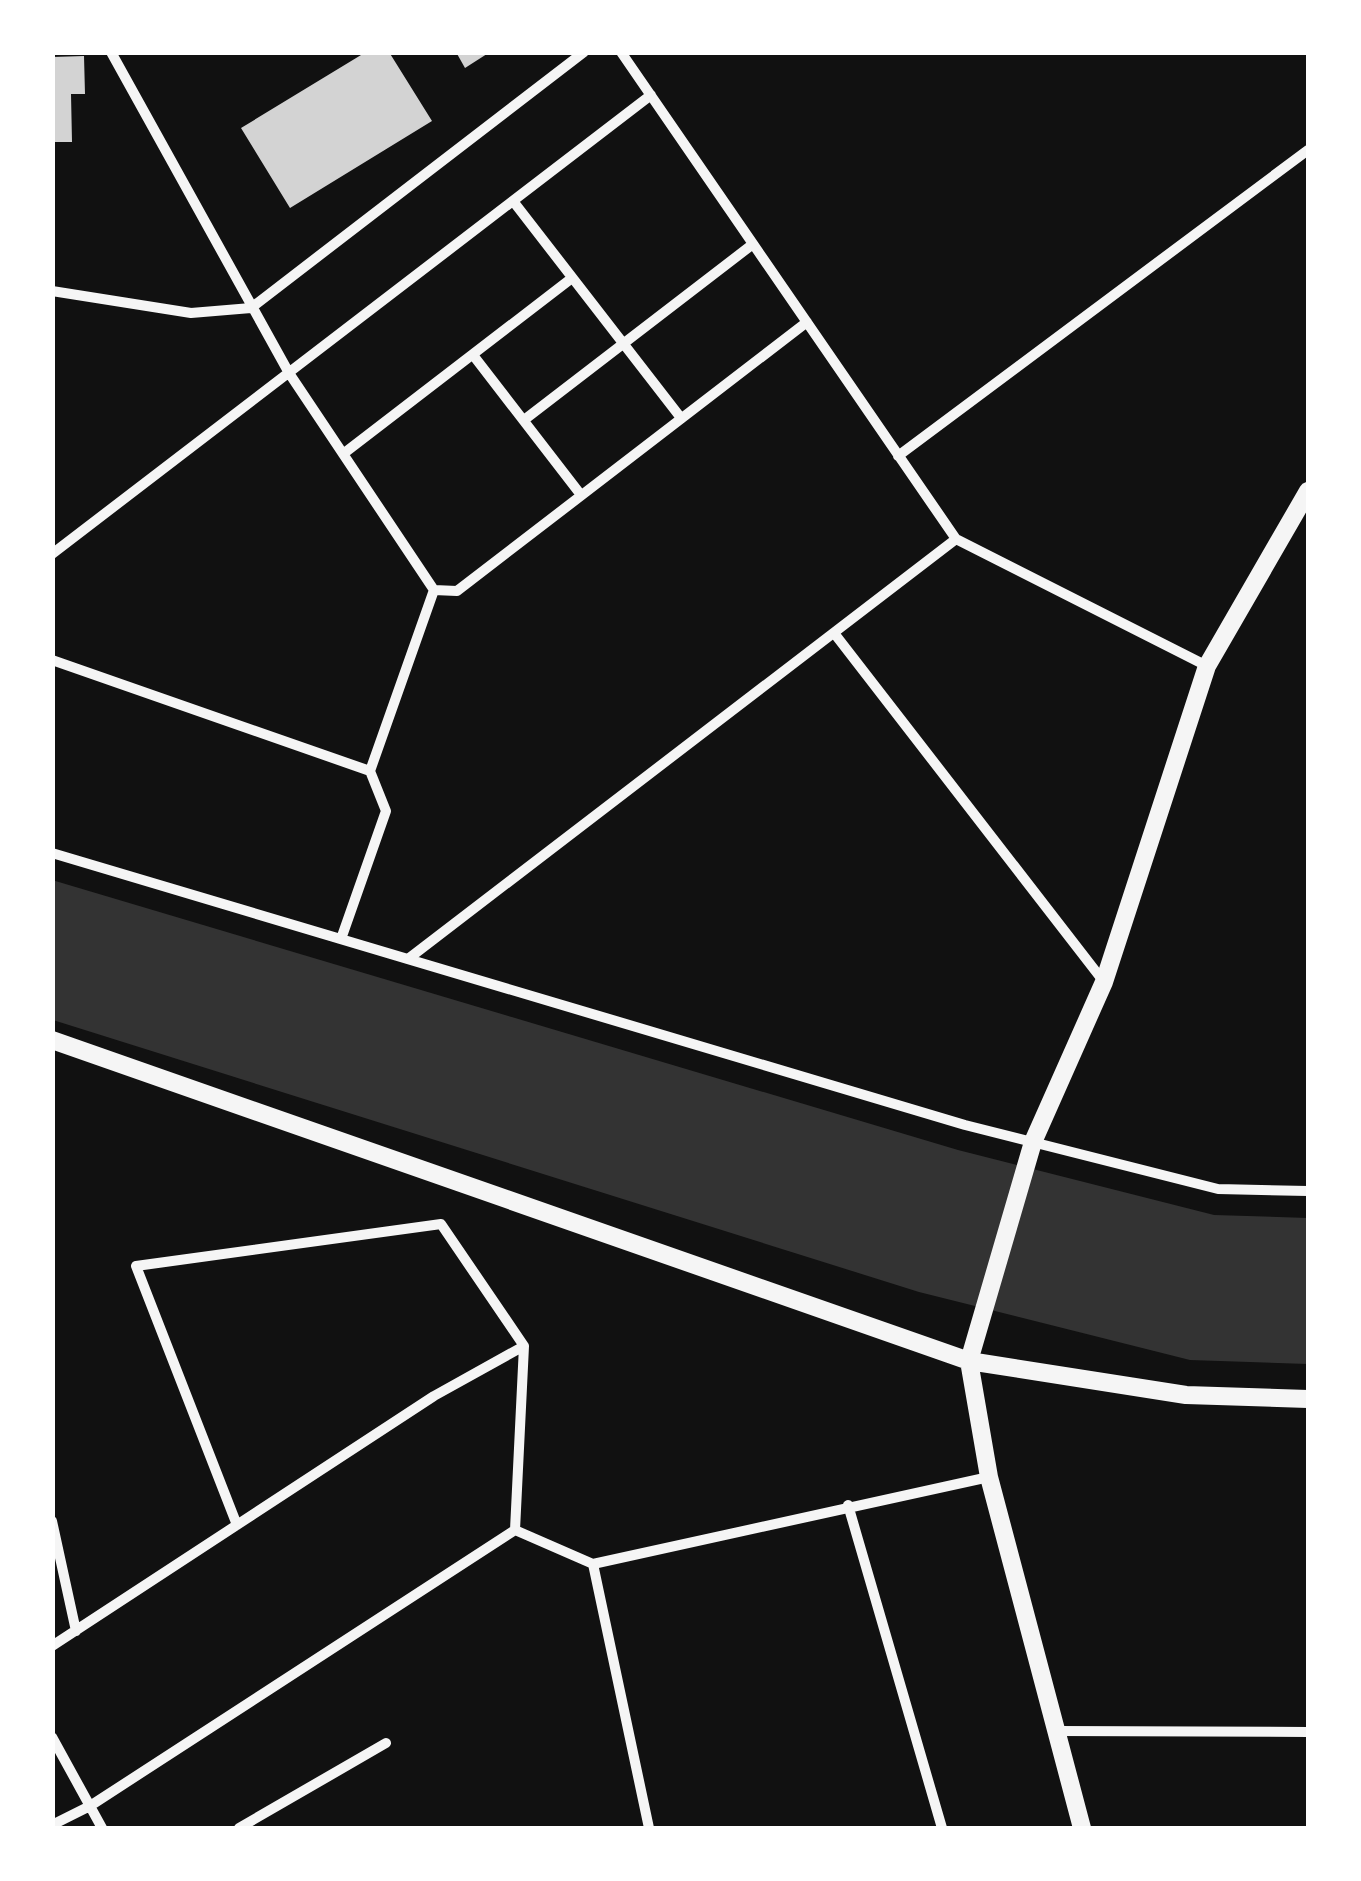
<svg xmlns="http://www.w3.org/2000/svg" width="1361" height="1881" viewBox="0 0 1361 1881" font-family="'PT Sans Narrow',sans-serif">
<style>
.water{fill:#333}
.building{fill:#d3d3d3}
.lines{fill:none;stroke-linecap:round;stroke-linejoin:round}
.minor{stroke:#f5f5f5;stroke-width:10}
.tertiary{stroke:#f5f5f5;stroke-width:18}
</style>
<rect width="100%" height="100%" fill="#111"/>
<!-- water -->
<path class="water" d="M52,880L958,1150L1214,1215L1308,1218V1364L1190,1360L919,1292L53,1020Z"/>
<!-- building -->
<path class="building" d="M366,52H389L432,121L290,208L241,128Z
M456,52H490L465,68Z
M84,56L85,94H71L72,142H52V57Z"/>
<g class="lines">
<!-- minor -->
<path class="minor" d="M111,52L289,373L434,590
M621,52L956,539L1207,666
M513,201L681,418
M52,291L191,313L251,308L584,52
M473,355L581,495
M524,420L753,244
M343,454L572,278
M898,456L1308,150
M52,554L651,95
M434,590L457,591L807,322
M834,633L1104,982
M52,660L370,771
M52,853L965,1125L1218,1189L1308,1191
M341,939L386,811L370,771L434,590
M408,959L956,539
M848,1505L942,1828
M52,1521L76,1631
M237,1525L136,1266L441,1224L524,1346L515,1530
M593,1564L649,1828
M52,1646L434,1396L524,1346
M1056,1731L1308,1732
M52,1737L102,1828
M52,1825L90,1806L515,1530L593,1564L989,1477
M239,1828L386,1743"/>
<!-- tertiary -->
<path class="tertiary" d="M52,1040L969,1361L1186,1395L1308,1399
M1082,1828L989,1477L969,1361L1033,1142L1104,982L1207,666L1308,491"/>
</g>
<!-- border -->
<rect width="1361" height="1881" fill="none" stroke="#ffffff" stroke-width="110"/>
</svg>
